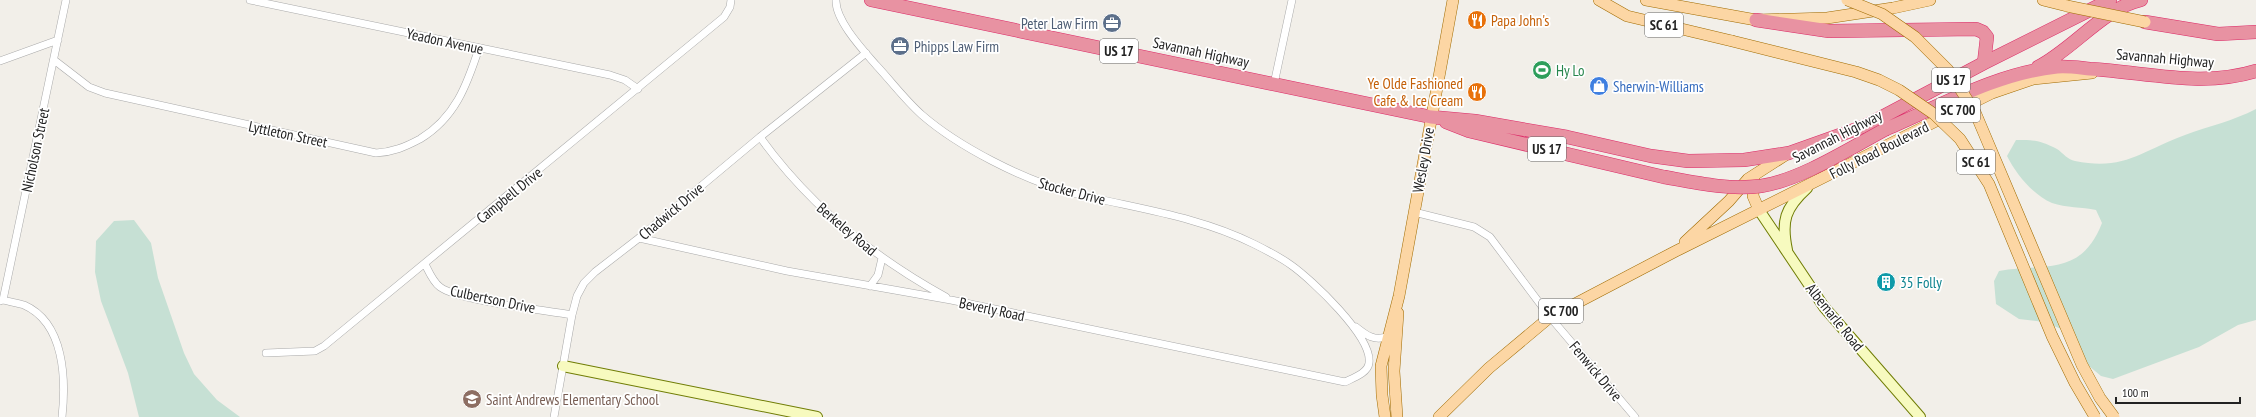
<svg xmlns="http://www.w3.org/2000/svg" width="2256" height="417" viewBox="0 0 2256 417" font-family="'PT Sans Narrow',sans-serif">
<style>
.wetland{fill:#c6e0d4}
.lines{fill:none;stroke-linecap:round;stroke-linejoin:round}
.street-casing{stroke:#a9a9a9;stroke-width:8}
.secondary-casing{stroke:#707d05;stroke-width:12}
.primary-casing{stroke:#a06b00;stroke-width:12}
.highway-casing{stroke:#dc2a67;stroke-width:14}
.street{stroke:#fff;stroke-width:7}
.secondary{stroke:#f7fabf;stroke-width:10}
.primary{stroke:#fcd6a4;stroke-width:11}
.highway{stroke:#e892a2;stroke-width:13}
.primary-bridge-casing{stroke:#a06b00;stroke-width:12;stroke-linecap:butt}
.highway-bridge-casing{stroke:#dc2a67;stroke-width:14;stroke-linecap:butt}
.primary-bridge{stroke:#fcd6a4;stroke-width:11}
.highway-bridge{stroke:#e892a2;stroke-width:13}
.labels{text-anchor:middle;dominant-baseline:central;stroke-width:3.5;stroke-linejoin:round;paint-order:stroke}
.shield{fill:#fff;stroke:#646464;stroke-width:1}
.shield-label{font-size:14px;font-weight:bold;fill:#222}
.food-label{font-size:15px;fill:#c56008;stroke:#fff;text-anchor:start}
.service-label{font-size:15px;fill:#4e5e75;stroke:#fff;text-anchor:end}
.street-label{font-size:15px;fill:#222;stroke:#fff}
.leisure-label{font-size:15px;fill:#27864d;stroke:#fff;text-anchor:start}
.shop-label{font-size:15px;fill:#366cbe;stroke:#fff;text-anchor:start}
.culture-label{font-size:15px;fill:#0d838f;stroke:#fff;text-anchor:start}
.education-label{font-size:15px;fill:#785e54;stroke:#fff;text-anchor:start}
</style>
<rect width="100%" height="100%" fill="#f2efe9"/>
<!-- wetland -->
<path class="wetland" d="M2256,109V320L2238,325L2199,347L2113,379L2101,376L2083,361L2061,329L2045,322L2019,319L1996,304L1994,281L1999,271C2045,263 2081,277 2102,223L2096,210C2082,207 2066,208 2052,203C2033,195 2016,174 2007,156L2016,140C2034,140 2040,140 2057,149C2063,153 2068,160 2075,161C2125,171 2141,151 2185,135C2209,126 2233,121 2256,109Z
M134,220L151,243L158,278L184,353L194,374L217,400L240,417H139L128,373L101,301L95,272L96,241L114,221Z"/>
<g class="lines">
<!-- street casing -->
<g class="street-casing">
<path id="street" d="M250,0L610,75L625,80L638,89
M54,60L89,87L105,93L376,153C393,152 405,147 420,139C455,118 467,85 479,48
M0,61L58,40
M1274,84L1292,0
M760,137C809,205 873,257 946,297
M1414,212L1474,227L1490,237L1550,317L1635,417
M639,238L787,271L951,300L1345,382C1353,378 1368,373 1369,363C1373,337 1311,279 1291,265C1280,257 1266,250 1254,244C1196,215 1131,208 1069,192C1022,179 959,147 922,115C905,100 891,81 876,65C863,50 835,20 836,0
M425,264C429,272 433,282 440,287C459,301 545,310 572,315
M870,286L878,275L882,258
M3,300L66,0
M0,301L3,300C10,302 18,303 24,305C65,323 66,380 62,417
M1356,327C1366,335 1375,342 1388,336
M266,353L315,351L324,346L724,17L730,7L731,0
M554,417L572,315L577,296L584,283L595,272L639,238L760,137L866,53"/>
</g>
<!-- secondary casing -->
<g class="secondary-casing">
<path id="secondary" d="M1759,210L1824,307L1920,417
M1787,250C1781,221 1785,208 1807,188
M563,366L817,417"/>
</g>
<!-- primary casing -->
<g class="primary-casing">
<path id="primary" d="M1599,0L1627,16L1732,41
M1646,0L1756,20L1827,18L1893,8L1930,0
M2043,0L2067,6
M1754,179L1753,196L1759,210
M1685,242L1729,201L1748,179L1787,154
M1385,417L1382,395L1381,366L1399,296L1453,0
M1397,417L1394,371L1398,313
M1439,417L1489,368L1550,317L1676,251L1992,93L2033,79L2092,73"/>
</g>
<!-- highway casing -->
<g class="highway-casing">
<path id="highway" d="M871,0L1431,117L1475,121L1567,137L1651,156L1688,161L1744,160L1789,153L1865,126L1984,63L2110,0
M1756,20L1829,31L1976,29L1983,32L1987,37L1984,63
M2145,22L2218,34L2256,32
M2038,67C2072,50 2104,8 2141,0
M1446,122L1469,131L1664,177
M1886,129C1940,106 1997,73 2057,67C2068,66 2080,68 2090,69C2146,72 2202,88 2256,71"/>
</g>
<!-- street -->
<use href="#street" class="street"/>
<!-- secondary -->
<use href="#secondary" class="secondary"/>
<!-- primary -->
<use href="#primary" class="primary"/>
<!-- highway -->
<use href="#highway" class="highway"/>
<!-- primary-bridge casing -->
<g class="primary-bridge-casing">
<path id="primary-bridge" d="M1847,0L1882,14L1915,37L1948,70L1975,112L2082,365L2100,398L2114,417
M2067,6L2145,22
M1732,41L1856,72L1879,80L1899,90L1934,114L1960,139L1989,184L2052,336L2075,383L2095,417"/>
</g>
<!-- highway-bridge casing -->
<g class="highway-bridge-casing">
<path id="highway-bridge" d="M1664,177C1697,183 1728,190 1761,186C1801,180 1850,148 1886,129"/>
</g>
<!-- primary-bridge -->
<use href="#primary-bridge" class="primary-bridge"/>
<!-- highway-bridge -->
<use href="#highway-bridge" class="highway-bridge"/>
</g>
<!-- icons -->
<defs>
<g id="restaurant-disc" transform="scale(1)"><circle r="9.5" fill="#e8710a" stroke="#fff"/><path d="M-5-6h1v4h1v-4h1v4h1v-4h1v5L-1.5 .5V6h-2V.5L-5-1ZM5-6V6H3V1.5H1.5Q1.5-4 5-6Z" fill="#fff"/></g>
<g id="office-disc" transform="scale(1)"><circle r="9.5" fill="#5c6f8a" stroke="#fff"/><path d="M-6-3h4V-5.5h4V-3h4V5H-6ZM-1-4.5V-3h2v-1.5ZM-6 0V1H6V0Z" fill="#fff"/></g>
<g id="stadium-disc" transform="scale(1)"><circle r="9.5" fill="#2e9e5b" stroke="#fff"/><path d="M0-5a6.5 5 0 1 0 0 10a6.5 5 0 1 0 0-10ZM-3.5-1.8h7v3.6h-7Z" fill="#fff"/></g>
<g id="shop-disc" transform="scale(1)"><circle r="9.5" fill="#3f7fe0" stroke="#fff"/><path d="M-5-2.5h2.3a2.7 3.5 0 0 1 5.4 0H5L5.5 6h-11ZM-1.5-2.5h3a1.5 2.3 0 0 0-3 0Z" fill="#fff"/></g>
<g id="building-disc" transform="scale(1)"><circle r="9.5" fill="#0f9aa8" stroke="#fff"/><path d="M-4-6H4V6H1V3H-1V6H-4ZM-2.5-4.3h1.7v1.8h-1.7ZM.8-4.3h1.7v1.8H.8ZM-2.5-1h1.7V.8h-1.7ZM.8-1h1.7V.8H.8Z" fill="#fff"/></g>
<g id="school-disc" transform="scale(1)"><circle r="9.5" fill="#8d6e63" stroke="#fff"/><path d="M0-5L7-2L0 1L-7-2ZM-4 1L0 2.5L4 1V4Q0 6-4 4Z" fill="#fff"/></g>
</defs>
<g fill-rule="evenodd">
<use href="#restaurant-disc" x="1477" y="20"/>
<use href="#office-disc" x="1112" y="23"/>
<use href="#office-disc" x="900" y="46"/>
<use href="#stadium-disc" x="1542" y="70"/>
<use href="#shop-disc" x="1599" y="86"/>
<use href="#restaurant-disc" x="1477" y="92"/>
<use href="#building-disc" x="1886" y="282"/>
<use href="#school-disc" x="472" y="399"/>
</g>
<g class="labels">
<!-- shield labels -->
<g class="shield">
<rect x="1645" y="13" width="38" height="24" rx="3"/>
<rect x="1100" y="39" width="38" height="24" rx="3"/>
<rect x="1932" y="68" width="38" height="24" rx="3"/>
<rect x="1936" y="98" width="44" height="24" rx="3"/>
<rect x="1528" y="137" width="38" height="24" rx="3"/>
<rect x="1957" y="150" width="38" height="24" rx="3"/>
<rect x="1539" y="299" width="44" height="24" rx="3"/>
</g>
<g class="shield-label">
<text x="1664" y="25">SC 61</text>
<text x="1119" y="51">US 17</text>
<text x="1951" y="80">US 17</text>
<text x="1958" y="110">SC 700</text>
<text x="1547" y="149">US 17</text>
<text x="1976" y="162">SC 61</text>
<text x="1561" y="311">SC 700</text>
</g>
<!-- food labels -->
<g class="food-label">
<text x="1491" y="20">Papa John's</text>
<text x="1463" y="83" text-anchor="end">Ye Olde Fashioned<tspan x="1463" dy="17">Cafe &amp; Ice Cream</tspan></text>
</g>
<!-- service labels -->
<g class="service-label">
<text x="1098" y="23">Peter Law Firm</text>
<text x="914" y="46" text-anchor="start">Phipps Law Firm</text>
</g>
<!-- street labels -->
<g class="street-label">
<text transform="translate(445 41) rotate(12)">Yeadon Avenue</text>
<text transform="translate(1201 52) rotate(12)">Savannah Highway</text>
<text transform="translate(2165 58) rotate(5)">Savannah Highway</text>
<text transform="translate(288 134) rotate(12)">Lyttleton Street</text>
<text transform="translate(1837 136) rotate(-27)">Savannah Highway</text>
<text transform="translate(35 150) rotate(-78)">Nicholson Street</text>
<text transform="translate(1879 150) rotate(-27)">Folly Road Boulevard</text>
<text transform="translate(1423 160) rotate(-80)">Wesley Drive</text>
<text transform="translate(1072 191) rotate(15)">Stocker Drive</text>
<text transform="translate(509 195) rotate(-39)">Campbell Drive</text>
<text transform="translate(671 211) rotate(-40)">Chadwick Drive</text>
<text transform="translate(847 229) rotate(40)">Berkeley Road</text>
<text transform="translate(493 299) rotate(12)">Culbertson Drive</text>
<text transform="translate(992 309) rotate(12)">Beverly Road</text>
<text transform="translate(1835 317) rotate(51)">Albemarle Road</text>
<text transform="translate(1596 371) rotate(50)">Fenwick Drive</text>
</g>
<!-- leisure labels -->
<g class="leisure-label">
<text x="1556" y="70">Hy Lo</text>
</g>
<!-- shop labels -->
<g class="shop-label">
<text x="1613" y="86">Sherwin-Williams</text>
</g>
<!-- culture labels -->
<g class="culture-label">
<text x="1900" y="282">35 Folly</text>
</g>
<!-- education labels -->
<g class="education-label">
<text x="486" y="399">Saint Andrews Elementary School</text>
</g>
</g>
<!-- scale -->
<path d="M2116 397v6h124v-6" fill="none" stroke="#222222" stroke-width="2"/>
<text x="2122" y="397" font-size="12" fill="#222222" stroke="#ffffff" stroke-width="3" paint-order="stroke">100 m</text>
</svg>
